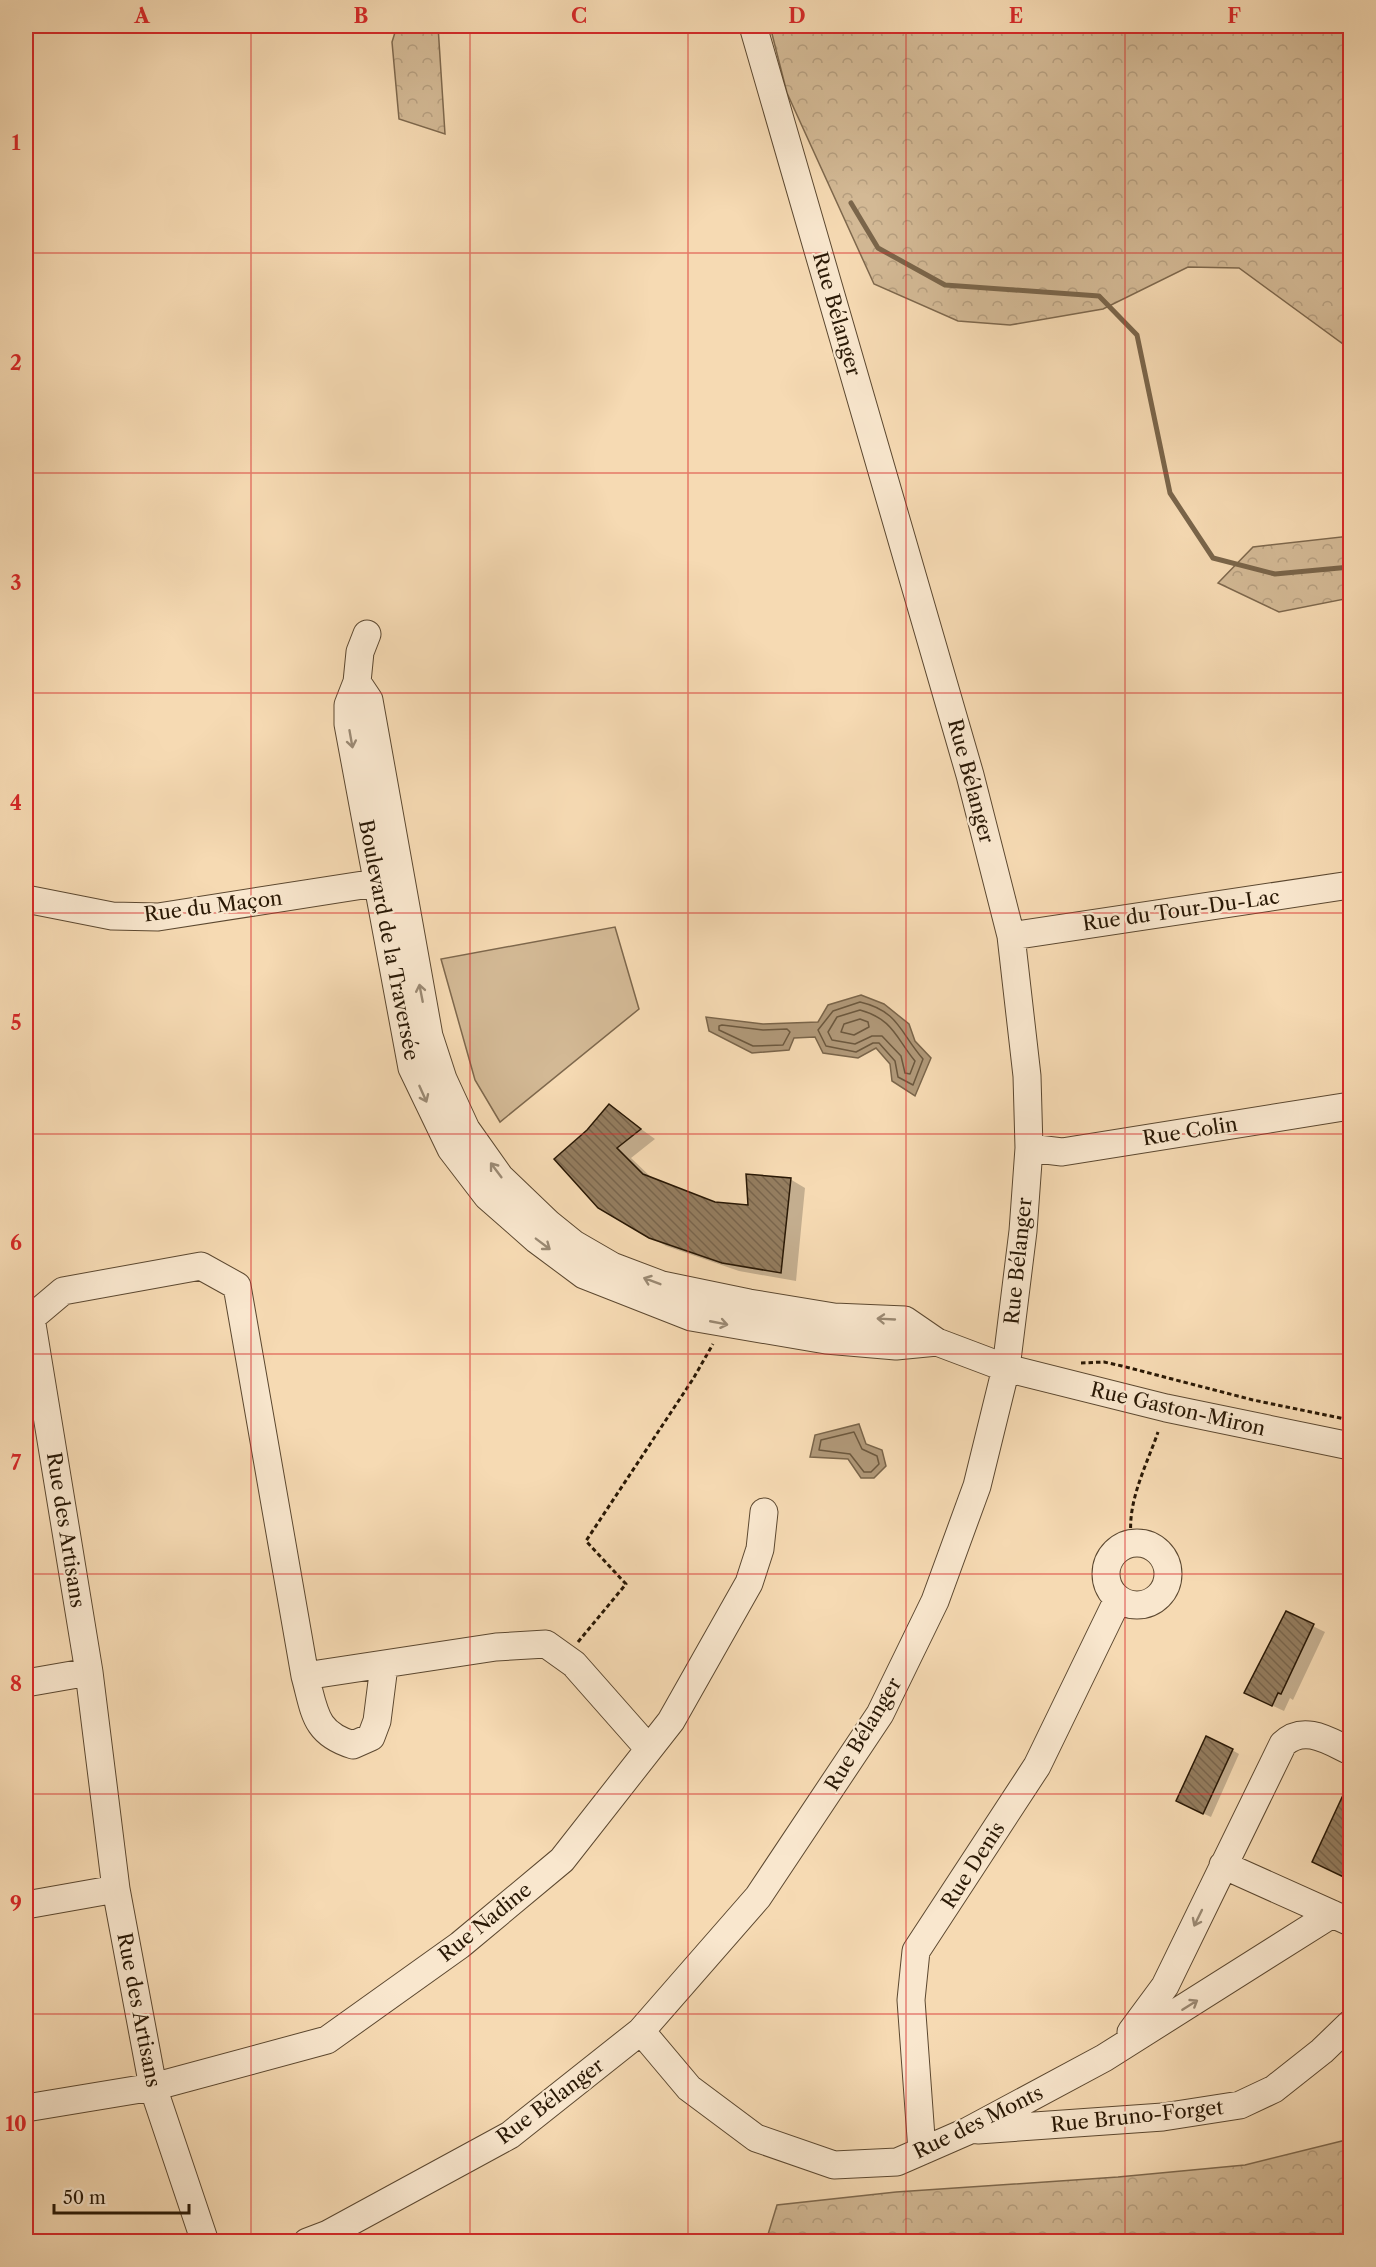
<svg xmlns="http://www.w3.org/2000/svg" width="1376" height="2267" viewBox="0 0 1376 2267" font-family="'Libre Caslon Text',serif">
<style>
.forest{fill:url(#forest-crowns);stroke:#7e684d;stroke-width:1.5}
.green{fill:#d3b995;stroke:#7e684d;stroke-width:1.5}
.water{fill:#b09878;stroke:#7a654a;stroke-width:1.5}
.shadow{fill:#0003}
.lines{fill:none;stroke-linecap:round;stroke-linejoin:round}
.shore{stroke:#6c583e;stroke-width:1.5}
.stream{stroke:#7a654a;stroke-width:5}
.building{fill:url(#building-back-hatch);stroke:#291805;stroke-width:1.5}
.minor-casing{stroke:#5c4830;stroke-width:29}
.path{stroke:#291805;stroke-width:3;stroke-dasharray:4.5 3;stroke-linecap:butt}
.minor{stroke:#f9e7ce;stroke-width:27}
.oneway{stroke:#9b8a74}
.grid{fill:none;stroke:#d62828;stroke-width:1.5;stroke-opacity:0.55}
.labels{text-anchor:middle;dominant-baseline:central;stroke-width:4.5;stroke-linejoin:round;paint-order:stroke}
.street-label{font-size:20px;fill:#291805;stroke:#f9e7ce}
.neatline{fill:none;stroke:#d62828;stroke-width:2}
.grid-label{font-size:20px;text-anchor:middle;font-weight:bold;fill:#d62828}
</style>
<defs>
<pattern id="forest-crowns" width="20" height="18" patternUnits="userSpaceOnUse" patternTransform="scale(1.5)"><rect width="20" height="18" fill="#d3b995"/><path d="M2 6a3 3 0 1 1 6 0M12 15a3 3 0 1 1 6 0" fill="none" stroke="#b59e7f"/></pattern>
<pattern id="building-back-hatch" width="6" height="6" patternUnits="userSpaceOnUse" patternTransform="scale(1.5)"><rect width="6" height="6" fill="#947d5f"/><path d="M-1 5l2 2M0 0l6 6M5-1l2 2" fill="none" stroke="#79654c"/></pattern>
</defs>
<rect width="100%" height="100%" fill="#f6dab3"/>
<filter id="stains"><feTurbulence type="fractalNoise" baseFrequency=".00333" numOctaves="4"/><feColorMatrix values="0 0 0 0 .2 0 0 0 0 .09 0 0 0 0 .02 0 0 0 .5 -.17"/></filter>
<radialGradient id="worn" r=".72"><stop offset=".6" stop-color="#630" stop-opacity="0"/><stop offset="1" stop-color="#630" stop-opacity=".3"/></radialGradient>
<!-- forest -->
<path class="forest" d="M397,26H438L445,134L399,119L392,42Z
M770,26H1350V354L1347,347L1239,268L1188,267L1103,309L1010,325L958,321L874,284L787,93Z
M1350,536V598L1279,612L1218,583L1253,547Z
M1350,2139V2241H766L777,2205L896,2192L1118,2177L1245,2165Z"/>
<!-- green -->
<path class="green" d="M615,927L639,1009L500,1122L475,1080L441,959Z"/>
<!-- water -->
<path class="water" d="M861,995L884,1004L909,1024L915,1041L931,1058L915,1096L892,1081L890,1064L876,1048L858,1058L823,1053L815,1037L794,1038L789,1050L752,1053L709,1031L706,1017L763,1024L818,1022L828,1005Z
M859,1424L866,1444L882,1450L886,1466L874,1478H861L848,1459L810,1457L815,1435Z"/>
<!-- shadow -->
<path class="shadow" d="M609,1106L655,1139L631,1158L654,1180L715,1204L750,1206L790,1179L805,1188L796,1281L739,1271L666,1246L599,1207L589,1131Z
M1286,1613L1325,1632L1293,1700L1290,1698L1284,1711L1258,1699Z
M1232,1750L1239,1754L1211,1817L1185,1805Z
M1346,1793L1350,1795V1880L1325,1868Z"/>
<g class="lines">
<!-- shore -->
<path class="shore" d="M860,1002C899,1011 900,1033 923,1059L913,1085L898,1077L895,1061L879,1043H873L856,1052L826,1046L818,1030L833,1011Z
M860,1010C893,1019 896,1038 915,1061L910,1074L905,1073L901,1056L882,1036H872L855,1044L832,1040L828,1032L837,1017Z
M860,1019L868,1022L869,1027L854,1035L841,1032L844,1024Z
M722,1025L763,1030L787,1029L790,1032L783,1045L753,1046L719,1030V1026Z
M854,1432L862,1449L877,1456L879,1464L871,1472H864L850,1454L819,1450L821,1440Z"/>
<!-- stream -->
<path class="stream" d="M851,203L878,248L945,285L1099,296L1137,335L1170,493L1213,558L1275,574L1350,567"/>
</g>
<!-- building -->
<path class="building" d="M609,1104L641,1129L617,1148L643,1174L715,1202L748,1205L746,1174L791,1178L781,1273L722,1263L649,1238L598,1208L554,1159L587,1130Z
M1286,1611L1314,1624L1281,1694L1278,1693L1272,1706L1244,1693Z
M1206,1736L1233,1749L1203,1814L1176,1801Z
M1350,1780V1880L1312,1862Z"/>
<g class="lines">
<!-- minor casing -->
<g class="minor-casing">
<path id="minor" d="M367,634L360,652L357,682L348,705V724L412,1068L451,1149L487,1196L537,1240L584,1275L691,1317L826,1340L896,1346L937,1342
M357,682L369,700L429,1036L443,1079L466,1129L500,1177L548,1223L574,1244L612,1266L662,1285L749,1303L834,1317L905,1320L937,1342L1006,1368L1166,1408L1350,1446
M26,899L112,916L158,917L395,880
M1011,936L1350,885
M1029,1148L1062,1152L1350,1106
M1106 1574a31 31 0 1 1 62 0a31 31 0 1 1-62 0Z
M305,1676C315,1712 314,1733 353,1745L371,1737L377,1721L384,1666
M26,1683L89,1672
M1223,1865L1350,1922
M26,1905L116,1889
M641,2031L689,2088L756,2138L834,2165L897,2162L968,2131L1104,2058L1332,1914
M1131,2032L1165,1986L1283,1744C1304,1724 1329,1741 1350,1751
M26,2108L153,2087L327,2040L460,1945L562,1860L671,1721L749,1583L760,1549L764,1512
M978,2130L1163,2117L1240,2105L1274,2089L1322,2051L1350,2024
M922,2151L911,2000L916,1951L1037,1766L1118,1599
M205,2242L153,2087L116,1889L89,1672L31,1318L63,1291L201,1266L237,1286L305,1676L496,1647L546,1644L574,1664L649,1749
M307,2242L328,2234L510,2135L641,2031L758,1897L880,1714L935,1601L977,1486L1006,1368L1023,1231L1029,1148L1027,1076L1011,936L970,775L753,26"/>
</g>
<!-- path -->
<path class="path" d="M1081,1363L1104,1362L1122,1366L1253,1400L1350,1420
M1132,1543C1125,1505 1146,1467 1158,1432
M578,1642L626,1584L586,1541L693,1379L713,1344"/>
<!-- minor -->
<use href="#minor" class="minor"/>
</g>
<!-- one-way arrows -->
<defs><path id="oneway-shaft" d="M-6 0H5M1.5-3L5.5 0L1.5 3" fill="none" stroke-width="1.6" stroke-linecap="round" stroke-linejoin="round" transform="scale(1.5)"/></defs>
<g class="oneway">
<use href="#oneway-shaft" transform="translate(351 739) rotate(80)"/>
<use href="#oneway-shaft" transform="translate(421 993) rotate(-101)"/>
<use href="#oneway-shaft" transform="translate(423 1094) rotate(66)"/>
<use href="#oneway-shaft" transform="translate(496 1170) rotate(-127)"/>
<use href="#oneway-shaft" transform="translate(543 1244) rotate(37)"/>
<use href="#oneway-shaft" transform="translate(652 1281) rotate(-159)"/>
<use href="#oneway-shaft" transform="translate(886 1319) rotate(-177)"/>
<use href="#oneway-shaft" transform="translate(719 1323) rotate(11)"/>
<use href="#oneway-shaft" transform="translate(1198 1918) rotate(116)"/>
<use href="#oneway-shaft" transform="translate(1190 2005) rotate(-32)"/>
</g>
<!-- grid -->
<path class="grid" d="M251,26V2242M470,26V2242M688,26V2242M906,26V2242M1125,26V2242M26,253H1350M26,473H1350M26,693H1350M26,913H1350M26,1134H1350M26,1354H1350M26,1574H1350M26,1794H1350M26,2014H1350"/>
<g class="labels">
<!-- street labels -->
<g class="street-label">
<text transform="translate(837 314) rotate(74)">Rue Bélanger</text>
<text transform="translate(971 781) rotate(75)">Rue Bélanger</text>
<text transform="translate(213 906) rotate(-7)">Rue du Maçon</text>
<text transform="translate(1181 910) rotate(-8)">Rue du Tour-Du-Lac</text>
<text transform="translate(389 940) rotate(79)">Boulevard de la Traversée</text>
<text transform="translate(1190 1131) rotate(-9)">Rue Colin</text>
<text transform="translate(1018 1261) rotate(-84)">Rue Bélanger</text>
<text transform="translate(1178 1409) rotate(13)">Rue Gaston-Miron</text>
<text transform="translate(66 1530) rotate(81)">Rue des Artisans</text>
<text transform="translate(863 1734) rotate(-59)">Rue Bélanger</text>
<text transform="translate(973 1865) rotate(-57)">Rue Denis</text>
<text transform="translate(485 1922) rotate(-39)">Rue Nadine</text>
<text transform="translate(139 2010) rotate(79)">Rue des Artisans</text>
<text transform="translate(550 2101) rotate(-37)">Rue Bélanger</text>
<text transform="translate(1137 2116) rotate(-6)">Rue Bruno-Forget</text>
<text transform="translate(978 2122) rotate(-26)">Rue des Monts</text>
</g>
</g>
<!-- margin -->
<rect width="1376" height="2267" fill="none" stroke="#f6dab3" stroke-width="66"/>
<!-- scale -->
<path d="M54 2204v9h135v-9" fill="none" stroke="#291805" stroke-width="3"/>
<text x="63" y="2204" font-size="18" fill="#291805" stroke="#f9e7ce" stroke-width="4.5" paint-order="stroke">50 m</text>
<rect x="33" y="33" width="1310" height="2201" class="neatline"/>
<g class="grid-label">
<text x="142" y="23">A</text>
<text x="361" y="23">B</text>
<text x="579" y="23">C</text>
<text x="797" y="23">D</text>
<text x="1016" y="23">E</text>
<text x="1234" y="23">F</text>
<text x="16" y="150">1</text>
<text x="16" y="370">2</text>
<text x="16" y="590">3</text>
<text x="16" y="810">4</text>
<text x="16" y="1030">5</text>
<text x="16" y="1250">6</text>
<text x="16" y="1470">7</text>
<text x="16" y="1691">8</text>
<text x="16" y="1911">9</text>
<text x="16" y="2131">10</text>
</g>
<rect width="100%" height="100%" filter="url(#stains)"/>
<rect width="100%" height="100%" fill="url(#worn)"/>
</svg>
